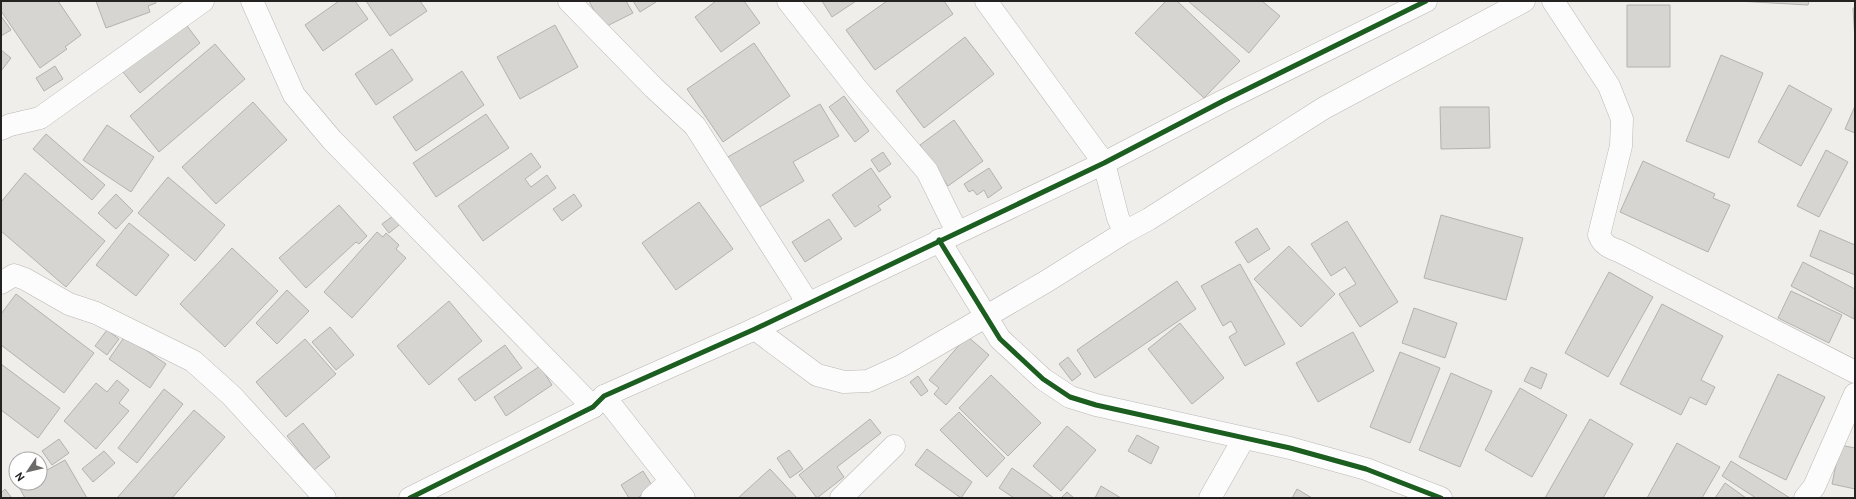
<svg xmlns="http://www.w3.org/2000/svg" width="1856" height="499" viewBox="0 0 1856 499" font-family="Overpass,sans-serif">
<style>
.building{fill:#d7d5d2;stroke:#b3b2af}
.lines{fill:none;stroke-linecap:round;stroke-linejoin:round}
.minor-casing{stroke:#b9b8b5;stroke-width:23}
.tertiary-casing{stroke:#b9b8b5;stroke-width:23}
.minor{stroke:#fdfcfc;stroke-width:22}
.tertiary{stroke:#fdfcfc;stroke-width:22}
.cycleway-casing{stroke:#fff;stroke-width:8}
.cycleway{stroke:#1b5e20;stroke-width:5}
</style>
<rect width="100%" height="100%" fill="#f0eeeb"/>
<!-- building -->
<path class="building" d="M1,1H58L81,35L65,47L67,49L40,68L1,11Z
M96,1H155L156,3L148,6L150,12L106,28Z
M339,1H355L368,19L323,51L305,25Z
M366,1H420L427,11L390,36Z
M589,1H626L633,13L603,28Z
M633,1H656V2L640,12Z
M716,1H744L760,23L721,52L695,17Z
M822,1H856L832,17Z
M887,1H944L953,14L875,70L846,30Z
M1166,1H1177L1240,61L1204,98L1135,33Z
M1188,1H1262L1280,16L1249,53Z
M1737,1H1809L1808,5Z
M1627,5H1670V67H1627Z
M1853,8H1855V41Z
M1,16L11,30L1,36Z
M184,22L200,43L140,93L123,72Z
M555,25L578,67L520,99L497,57Z
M965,37L994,74L924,128L896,91Z
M754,43L790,96L723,142L687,89Z
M215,44L245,79L159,152L130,116Z
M392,49L413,80L376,105L355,74Z
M1,50L11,58L1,71Z
M1721,55L1763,73L1729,158L1686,141Z
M55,66L63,79L44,91L36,78Z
M462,71L484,105L416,151L393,117Z
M1789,85L1832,109L1801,166L1758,142Z
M844,96L869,131L855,142L829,107Z
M253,102L287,140L216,204L182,167Z
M820,104L839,136L793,162L804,181L756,209L726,158Z
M1855,106V133L1845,129Z
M1440,107H1489L1490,148L1441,149Z
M486,114L509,148L436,197L413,163Z
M954,120L983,161L948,186L920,145Z
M107,125L154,157L131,192L83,160Z
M46,134L105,185L92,200L33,149Z
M1826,150L1848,162L1819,217L1797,206Z
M883,152L891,164L879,172L871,160Z
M531,153L541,167L525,179L531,187L547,175L556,188L483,241L458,206Z
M1643,161L1715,194L1713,198L1730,205L1708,252L1620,212Z
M871,168L891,197L878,206L881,210L855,227L832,195Z
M989,168L1002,188L988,198L984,190L977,195L973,190L969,192L964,184Z
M25,173L105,241L66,287L1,231V202Z
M168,177L225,225L195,261L138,213Z
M116,194L133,211L116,229L98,213Z
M574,194L582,206L562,221L553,209Z
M699,202L733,249L676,290L642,243Z
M339,205L367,236L359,244L356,242L306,288L279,258Z
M397,213L404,221L389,233L382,224Z
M1441,215L1523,238L1506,300L1424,278Z
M829,219L842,239L805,262L792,242Z
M1347,221L1398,302L1360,327L1339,294L1356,284L1345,267L1331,276L1311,244Z
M129,223L169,255L136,296L96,265Z
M1257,228L1270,249L1248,263L1235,242Z
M1820,230L1855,245V275L1810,256Z
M377,232L383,237L386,233L399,245L396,249L406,258L352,318L324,292Z
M1289,246L1335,294L1301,327L1254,279Z
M232,248L278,291L225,347L180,304Z
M1803,262L1855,289L1854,319L1791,286Z
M1240,264L1285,344L1245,366L1229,337L1237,332L1231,321L1223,326L1201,286Z
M1609,272L1653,297L1608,377L1565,353Z
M1177,281L1196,309L1095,378L1077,350Z
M287,290L309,311L277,344L256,323Z
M1791,291L1842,315L1829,343L1778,318Z
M16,294L94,353L64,393L1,345V314Z
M449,301L482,341L429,385L397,346Z
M1662,304L1723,336L1701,380L1715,387L1706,405L1690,397L1681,415L1620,384Z
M1414,308L1457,323L1445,358L1402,343Z
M1180,323L1224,378L1192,404L1148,349Z
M330,327L354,355L336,370L312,342Z
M107,330L119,339L107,355L95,346Z
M1353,332L1374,371L1318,402L1296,363Z
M125,336L166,364L150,388L109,359Z
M967,336L989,355L946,405L934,394L939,388L929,380Z
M305,339L336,374L286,417L256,382Z
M505,345L522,368L475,401L458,379Z
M1400,352L1440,368L1410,443L1370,427Z
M1068,357L1081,374L1072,381L1059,364Z
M1,364L60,408L38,438L1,410Z
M540,366L552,385L506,416L494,397Z
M1531,367L1547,374L1541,389L1524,381Z
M1451,373L1492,391L1460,467L1419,450Z
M1778,374L1825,397L1786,480L1739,457Z
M991,375L1041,423L1008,456L959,408Z
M918,376L928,391L921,396L910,382Z
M117,380L129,390L119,403L129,411L96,449L64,421L96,383L107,392Z
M1520,388L1567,415L1532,477L1485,450Z
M164,389L183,404L137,463L118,448Z
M194,410L225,437L172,498H117Z
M959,412L1005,458L987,477L940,430Z
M870,419L881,433L837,467L844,477L817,498L799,475Z
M1590,419L1633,444L1603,498H1545Z
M303,423L330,457L314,470L287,436Z
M1067,426L1096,450L1061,491L1033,466Z
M1137,435L1159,447L1151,464L1128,451Z
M59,439L69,453L52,465L42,451Z
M1677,443L1720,467L1702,498H1647Z
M1840,445L1855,448V489L1832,484Z
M927,449L972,482L961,498L915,465Z
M789,450L803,469L790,478L777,458Z
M104,451L115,463L93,482L82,469Z
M65,460L87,498H25L19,487L25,483H40V474Z
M1731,461L1790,498H1756L1722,476Z
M1012,468L1054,498H1014L999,488Z
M770,469L797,498H738Z
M643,471L653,487L637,498H629L621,485Z
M1725,483L1746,498H1715Z
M1101,486L1121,498H1095Z
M5,489L11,497L10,498H1V493Z
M1297,489L1312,498H1292Z
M1067,492L1074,498H1061Z"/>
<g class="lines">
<!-- minor casing -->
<g class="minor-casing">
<path id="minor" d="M252,1L294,95L332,140L593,407
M569,1L654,88L695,126L808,303
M788,1L857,89L927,171L957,232
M1553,1L1609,86L1622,119L1621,146L1599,235C1603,245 1610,248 1619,251L1855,372
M1,129L10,125L40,118L203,1
M1125,232L1149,219L1324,108L1524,1
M939,240L1000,339L1043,379L1070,397L1096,405L1290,448L1366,469L1441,498
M1,283L14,275L25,279L69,304L96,313L193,361L232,396L325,498
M755,329L817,375L844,382L868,381L901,366L1047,281L1125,232L1118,218L1104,163L986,1
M604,396L684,498
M652,498L671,481
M841,498L894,446
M1210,498L1244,438
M1805,498L1814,487L1855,394"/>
</g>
<!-- tertiary casing -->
<g class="tertiary-casing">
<path id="tertiary" d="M410,498L593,407L604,396L755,329L1104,163L1223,101L1426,1"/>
</g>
<!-- minor -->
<use href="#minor" class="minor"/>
<!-- tertiary -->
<use href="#tertiary" class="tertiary"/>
<!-- cycleway casing -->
<g class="cycleway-casing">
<path id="cycleway" d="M939,240L1000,339L1043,379L1070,397L1096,405L1290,448L1366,469L1441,498
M410,498L593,407L604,396L755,329L1104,163L1223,101L1426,1"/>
</g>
<!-- cycleway -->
<use href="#cycleway" class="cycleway"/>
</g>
<!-- border -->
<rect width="1856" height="499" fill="none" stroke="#252321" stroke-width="4"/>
<!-- north arrow -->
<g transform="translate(28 471) rotate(235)"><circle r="19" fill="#ffffff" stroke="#a8a7a6"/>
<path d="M0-3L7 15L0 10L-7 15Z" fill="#6c6a68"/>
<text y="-6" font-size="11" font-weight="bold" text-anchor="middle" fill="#252321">N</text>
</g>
</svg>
